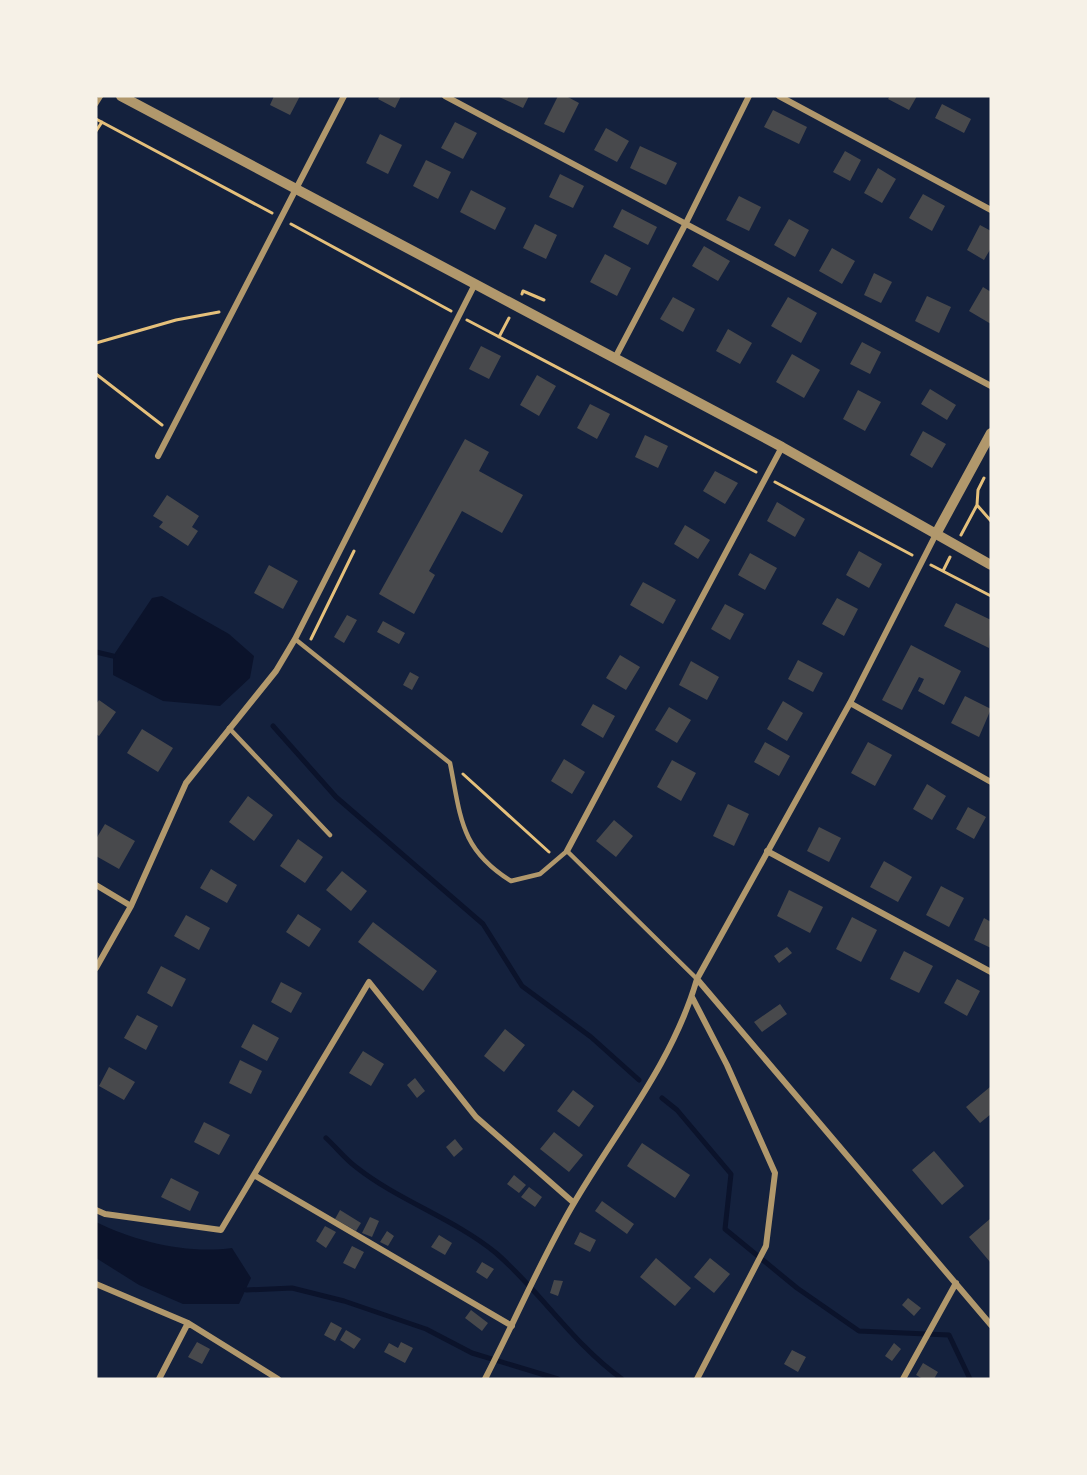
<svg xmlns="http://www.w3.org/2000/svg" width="1087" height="1475" viewBox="0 0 1087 1475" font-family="'Source Sans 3',sans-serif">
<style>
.water{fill:#0b132b}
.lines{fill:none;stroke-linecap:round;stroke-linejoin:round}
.stream{stroke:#0b132b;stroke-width:5}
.building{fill:#48494c}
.path{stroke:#e5c07b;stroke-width:3}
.service{stroke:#b1986c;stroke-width:4.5}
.minor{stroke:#b1986c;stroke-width:6}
.tertiary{stroke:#b1986c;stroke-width:10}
</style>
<rect width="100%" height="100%" fill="#14213d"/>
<!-- water -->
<path class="water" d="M162,596L229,634L254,656L250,678L220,706L163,701L113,675V656L152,598Z
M96,1222C137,1242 187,1254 232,1248L251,1278L239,1304H183L139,1285L96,1258Z"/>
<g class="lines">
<!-- stream -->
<path class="stream" d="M96,652L113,656
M273,726L336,797L483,924L522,986L591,1037L639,1080
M662,1098L677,1110L731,1174L725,1229L797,1288L859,1331L949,1335L970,1379
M326,1138C336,1147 345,1159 356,1167C399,1201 453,1218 496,1253C541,1292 573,1344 622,1379
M246,1290L292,1288L344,1301L426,1329L472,1353L558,1379"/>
</g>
<!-- building -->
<path class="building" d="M274,96H300L290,115L270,105Z
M380,96H401L395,108L378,99Z
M497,96H529L523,108Z
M558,96H566L579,103L564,133L544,124Z
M890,96H917L909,110L888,99Z
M942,104L971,119L964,133L935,118Z
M773,110L807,127L799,144L764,127Z
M455,122L477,133L463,159L441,148Z
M606,128L629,141L617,162L594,150Z
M380,134L402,145L388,174L366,163Z
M640,146L677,163L666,185L630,168Z
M845,151L861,160L850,181L833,172Z
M426,160L451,172L438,199L413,186Z
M878,168L896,179L882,203L864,193Z
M560,174L584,186L573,208L549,197Z
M471,190L506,208L495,230L460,212Z
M923,194L945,206L932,231L909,218Z
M739,196L761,207L749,231L726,220Z
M622,209L657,227L648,245L613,227Z
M789,219L809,230L795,257L774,245Z
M535,224L557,235L546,259L523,248Z
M980,225L991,231V248L984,260L967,250Z
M704,246L730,261L718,281L692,266Z
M832,248L855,261L842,284L819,271Z
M605,254L631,268L617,296L590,282Z
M874,273L892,282L881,303L864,295Z
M983,287L991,292V324L969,311Z
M927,296L951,307L939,333L915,321Z
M673,297L695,309L683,332L660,319Z
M788,297L817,313L801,343L771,326Z
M728,329L752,343L740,364L716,351Z
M862,342L881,352L870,374L850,364Z
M481,346L501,356L489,379L469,369Z
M792,354L820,370L804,398L776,382Z
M537,375L556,386L539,416L520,405Z
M930,389L956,405L947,420L921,404Z
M858,390L881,402L865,431L843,419Z
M590,404L610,414L597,439L577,428Z
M923,431L946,444L932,468L910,455Z
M645,435L668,446L658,468L635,457Z
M465,439L489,452L479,471L523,495L502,533L462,511L429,571L435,575L414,614L379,594Z
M715,471L738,483L725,504L703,491Z
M167,495L199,516L192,527L198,531L188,546L159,527L163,522L153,516Z
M777,502L805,519L795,537L767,521Z
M685,525L710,540L698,559L674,544Z
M859,551L882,564L869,588L846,575Z
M750,553L777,568L765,590L738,575Z
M269,565L298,581L283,609L254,593Z
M643,582L676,600L663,624L630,605Z
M837,598L858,609L844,636L822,624Z
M956,603L991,620L989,648L944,626Z
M725,604L744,614L730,640L711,629Z
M347,615L357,620L344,643L334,637Z
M383,621L405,633L399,644L377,632Z
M911,645L961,671L944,705L918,691L924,679L919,677L902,710L882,700Z
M620,655L640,667L626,690L606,678Z
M798,660L823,673L813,692L788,679Z
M691,661L719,677L707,700L679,685Z
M410,672L419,677L412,690L403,685Z
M965,696L991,709L979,737L951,723Z
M99,700L116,712L99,736L96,734V704Z
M783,701L803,713L787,741L767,729Z
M593,704L615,716L603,738L581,725Z
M669,707L691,720L677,743L655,730Z
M142,729L173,748L158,772L127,753Z
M765,742L790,756L779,776L754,762Z
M868,742L892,755L875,786L851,773Z
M564,759L585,772L572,794L551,781Z
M672,760L696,773L681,801L657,787Z
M927,784L946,796L932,820L913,809Z
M248,796L273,815L254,841L229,822Z
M728,804L749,814L734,846L713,836Z
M968,807L986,817L974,839L956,829Z
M614,820L633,836L616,857L596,841Z
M105,824L135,841L119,869L96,856V839Z
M819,827L841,838L829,862L807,851Z
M298,839L323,857L305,883L280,866Z
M884,861L912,877L898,902L870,887Z
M211,869L237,885L227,903L200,888Z
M342,871L367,891L351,911L326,890Z
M941,886L964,898L949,927L926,915Z
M789,890L823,907L810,933L777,916Z
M298,914L321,929L309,947L286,932Z
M186,915L210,928L199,950L174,936Z
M852,917L877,930L861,962L836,949Z
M984,918L991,922V948L974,940Z
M373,922L437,971L423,991L358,942Z
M787,947L792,953L779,963L774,956Z
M904,951L933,966L919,993L890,979Z
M161,966L186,979L172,1007L147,993Z
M957,979L980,991L967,1016L944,1003Z
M281,982L302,993L291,1013L271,1002Z
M780,1004L787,1014L762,1032L754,1022Z
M137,1015L158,1026L146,1050L124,1038Z
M253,1024L279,1038L267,1061L241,1047Z
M505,1029L525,1045L504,1072L484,1056Z
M363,1051L384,1064L371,1086L349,1073Z
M240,1060L262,1071L251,1094L229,1083Z
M109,1067L135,1082L124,1100L99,1086Z
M415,1078L425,1091L417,1098L407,1085Z
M990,1087L991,1114L980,1123L966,1107Z
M573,1090L594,1106L579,1127L557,1111Z
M204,1122L230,1135L219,1155L194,1142Z
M554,1132L583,1155L569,1172L540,1149Z
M455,1139L463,1149L454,1157L446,1147Z
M642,1143L690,1175L675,1198L627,1166Z
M934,1151L964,1186L942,1205L912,1170Z
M514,1175L526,1185L519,1193L507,1184Z
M171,1178L199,1192L190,1211L161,1197Z
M529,1187L542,1197L535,1207L521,1197Z
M602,1201L634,1224L627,1234L595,1211Z
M340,1210L361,1223L356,1231L335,1219Z
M370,1217L379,1221L372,1237L362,1233Z
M991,1218V1261L990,1262L969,1237Z
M325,1226L336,1232L326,1248L316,1241Z
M387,1231L394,1236L388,1246L380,1242Z
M580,1232L596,1240L590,1252L574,1244Z
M439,1235L452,1243L445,1255L431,1247Z
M352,1246L364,1252L355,1269L343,1263Z
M656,1258L691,1288L675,1306L640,1277Z
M710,1258L730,1274L714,1293L694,1277Z
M482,1262L494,1269L487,1279L476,1272Z
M554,1280L563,1281L558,1296L550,1293Z
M908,1298L921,1308L914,1316L902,1305Z
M471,1310L488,1323L482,1331L465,1318Z
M331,1322L342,1328L335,1341L324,1335Z
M346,1330L361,1339L354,1349L340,1340Z
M197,1342L210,1349L202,1364L188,1357Z
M401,1342L413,1348L405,1363L384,1352L389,1343L398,1348Z
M894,1343L901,1349L892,1361L885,1356Z
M792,1350L806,1357L798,1372L784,1364Z
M923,1363L938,1372L934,1379H923L916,1375Z"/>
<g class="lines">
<!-- path -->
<path class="path" d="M96,119L272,213
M96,131L102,122
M291,224L451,311
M522,294L523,291L544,300
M467,320L756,472
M499,337L509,318
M96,343L176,320L219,312
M96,374L162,425
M775,482L912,555
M977,505L991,521
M961,535L977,505L978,490L984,478
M931,565L991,596
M943,571L950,557
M311,639L354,551
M463,774L549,852"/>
<!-- service -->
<path class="service" d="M96,104L101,96
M295,639L450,763C461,818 460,849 511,881L540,874L567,851L697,979
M229,728L330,835"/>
<!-- minor -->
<path class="minor" d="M445,96L991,386
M779,96L991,210
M615,358L686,223L749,96
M158,456L344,96
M850,703L991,782
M567,851L782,447
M767,851L991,972
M96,885L131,906
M96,968L131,906L186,783L276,671L295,639L475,284
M697,979L991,1325
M692,997L727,1065L775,1173L766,1246L697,1379
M254,1175L512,1326
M96,1210L105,1214L221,1230L369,982L476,1117L574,1203
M96,1284L188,1323L278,1379
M159,1379L188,1323
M485,1379C515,1321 541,1259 574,1203C617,1130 673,1062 697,979L850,703L936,534
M903,1379L956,1283"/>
<!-- tertiary -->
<path class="tertiary" d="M121,96L782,447L991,565
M936,534L991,433"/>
</g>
<!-- border -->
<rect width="1087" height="1475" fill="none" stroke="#f6f1e7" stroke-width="195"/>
</svg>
